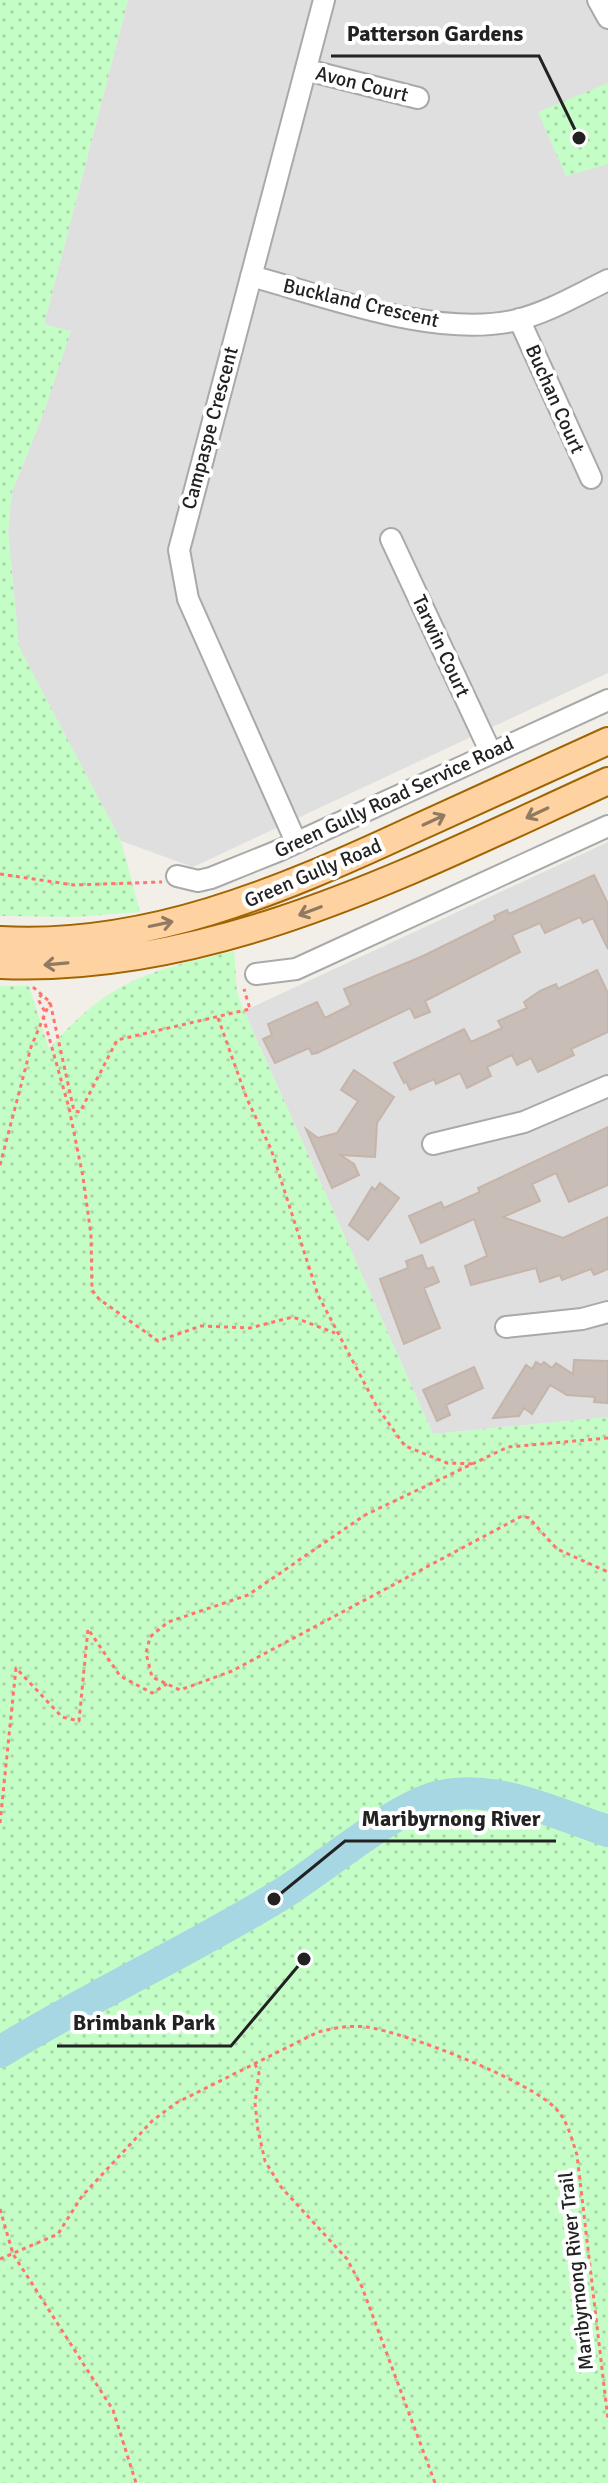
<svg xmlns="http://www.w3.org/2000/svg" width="608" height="2483" viewBox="0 0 608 2483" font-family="Signika,sans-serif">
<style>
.residential{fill:#e0dfdf}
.park{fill:url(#park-dots)}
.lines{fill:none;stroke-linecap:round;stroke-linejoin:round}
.river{stroke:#a7d7e2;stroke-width:32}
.building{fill:#c8beb7;stroke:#c5b4a9;stroke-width:2}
.minor-casing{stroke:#a9a9a9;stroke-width:24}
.major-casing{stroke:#a06400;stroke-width:30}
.path{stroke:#ff756d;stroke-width:3;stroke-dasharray:4 4;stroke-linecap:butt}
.minor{stroke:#fff;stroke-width:20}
.major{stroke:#ffd2a1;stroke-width:26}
.oneway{stroke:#907a62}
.labels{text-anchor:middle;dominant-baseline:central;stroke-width:8;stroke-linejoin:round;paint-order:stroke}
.street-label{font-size:20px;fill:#222;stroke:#fff}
.leader{fill:none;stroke:#222;stroke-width:3}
.callout-dot{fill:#222;stroke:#fff;stroke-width:3}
.callout-label{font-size:22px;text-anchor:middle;font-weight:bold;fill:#222;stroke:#fff;stroke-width:8;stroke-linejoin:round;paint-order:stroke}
</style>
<defs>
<pattern id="park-dots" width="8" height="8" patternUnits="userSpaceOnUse" patternTransform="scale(2)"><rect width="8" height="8" fill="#c5fdc7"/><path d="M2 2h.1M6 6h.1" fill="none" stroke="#a9d9ab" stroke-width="1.8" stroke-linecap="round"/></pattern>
</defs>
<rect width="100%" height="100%" fill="#f2efe8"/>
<!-- residential -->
<path class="residential" d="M128,0H608V673L193,867L121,841L19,648L8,530L12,492L44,412L70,332L44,324Z
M608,842V1417L433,1434L244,1011Z"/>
<!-- park -->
<path class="park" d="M0,0H128L44,324L71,331L44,412L12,492L8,530L19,647L121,841L140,912L75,917L0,916Z
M608,83V164L566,176L538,112Z
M234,951L237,992L244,1011L433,1434L608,1417V2483H0V986H29L49,1049C109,980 148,971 234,951Z"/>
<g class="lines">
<!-- river -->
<path class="river" d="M0,2052C90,1997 186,1952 277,1897C322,1870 390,1810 437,1797C492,1782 557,1814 608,1831"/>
</g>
<!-- building -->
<path class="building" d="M594,875L608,904V949L593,918L583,923L580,917L545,933L540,923L512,935L520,952L425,1001L430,1012L415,1018L410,1008L317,1053L312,1054L309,1048L275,1063L263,1039L272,1035L268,1024L317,1002L325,1018L351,1005L344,989L423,956L496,920L494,916L507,910L509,914Z
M597,970L608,993V1032L571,1049L574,1055L538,1072L531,1058L517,1065L512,1055L487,1067L491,1076L467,1088L460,1073L436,1084L434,1079L410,1090L406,1081L404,1083L394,1063L464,1029L471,1042L502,1028L498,1021L527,1008L524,1002L540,991L556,984L558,989Z
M354,1070L394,1097L377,1123L375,1157L340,1155L354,1164L359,1175L332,1188L306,1129L318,1138L337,1133L358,1101L341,1090Z
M608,1127V1185L569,1202L556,1173L532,1184L540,1201L503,1217L563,1238L608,1217V1269L594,1275L591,1269L562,1280L560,1275L540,1282L536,1268L471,1285L465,1266L487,1256L474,1219L421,1243L409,1216L441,1202L444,1208L480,1192L478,1188Z
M380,1183L399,1198L368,1240L349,1225L372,1187L375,1190Z
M422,1255L427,1269L433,1267L439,1282L424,1288L440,1328L404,1344L380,1279L408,1268L406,1261Z
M574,1360L608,1361V1403L594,1402L595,1397L567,1395L550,1385L532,1414L524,1408L519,1416L493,1418L526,1365L532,1369L536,1362L541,1365L544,1362L552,1368L556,1363L573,1374Z
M474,1367L483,1388L446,1405L450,1415L437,1421L423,1390Z"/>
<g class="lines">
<!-- minor casing -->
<g class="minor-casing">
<path id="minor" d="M598,0L608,18
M307,70L418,98
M251,276C329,297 437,339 517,320C549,312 579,294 608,280
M519,319L591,478
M391,539L491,753
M296,842L188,599L179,550L324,0
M177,876L198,881L211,878L278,851L608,700
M256,974L296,969L608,826
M433,1144L524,1122L608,1086
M506,1327L582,1319L608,1312"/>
</g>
<!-- major casing -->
<g class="major-casing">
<path id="major" d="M0,940C146,948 278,892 408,832C475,802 541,771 608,741
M0,965C217,974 416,868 608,781"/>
</g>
<!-- path -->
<path class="path" d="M0,874L74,885L162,882
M33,987L50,1002L74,1111L80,1112L117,1040L250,1009L244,989
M42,994L38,999L45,1012
M43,1016L69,1108L83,1177L91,1235L92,1290L99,1299L158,1341L201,1326L250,1328L293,1317L335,1333
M218,1018L247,1099L271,1149L318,1295L377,1407L405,1446L447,1463L476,1464
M0,1165L31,1047L50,1002
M608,1438L508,1447L365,1515L248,1595L168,1622L150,1637L146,1653L152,1677L180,1690L232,1671L522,1516L529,1518L557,1549L608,1572
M0,1823L16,1668L62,1717L79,1721L88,1629L120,1676L152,1693L167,1684
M255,2064L259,2073L255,2103L258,2130L265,2161L281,2187L347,2259L362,2287L435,2483
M0,2209L13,2254L113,2410L136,2483
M0,2259L58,2234L82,2196L152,2121L176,2103L318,2032C334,2028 350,2025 367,2027C406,2033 532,2081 557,2110C568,2122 572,2140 577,2155L608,2420"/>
<!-- minor -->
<use href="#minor" class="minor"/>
<!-- major -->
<use href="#major" class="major"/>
</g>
<!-- one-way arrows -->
<defs><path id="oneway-shaft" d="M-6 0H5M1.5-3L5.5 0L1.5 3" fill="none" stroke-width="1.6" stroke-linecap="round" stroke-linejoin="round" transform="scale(2)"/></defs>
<g class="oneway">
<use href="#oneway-shaft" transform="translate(537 813) rotate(155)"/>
<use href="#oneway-shaft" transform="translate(434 820) rotate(-25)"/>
<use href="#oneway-shaft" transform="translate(310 911) rotate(159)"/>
<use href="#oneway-shaft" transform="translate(161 924) rotate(-12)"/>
<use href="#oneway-shaft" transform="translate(56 964) rotate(175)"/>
</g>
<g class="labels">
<!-- street labels -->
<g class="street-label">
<text transform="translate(362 84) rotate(14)">Avon Court</text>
<text transform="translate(361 303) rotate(13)">Buckland Crescent</text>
<text transform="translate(555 399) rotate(66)">Buchan Court</text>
<text transform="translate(210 428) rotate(-75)">Campaspe Crescent</text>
<text transform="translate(441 646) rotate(65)">Tarwin Court</text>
<text transform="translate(394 797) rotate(-25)">Green Gully Road Service Road</text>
<text transform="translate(313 873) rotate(-23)">Green Gully Road</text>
<text transform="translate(576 2271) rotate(-96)">Maribyrnong River Trail</text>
</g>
</g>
<!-- callouts -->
<path class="leader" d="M579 138L539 56H331M274 1899L345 1841H556M304 1959L231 2046H57"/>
<g class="callout-dot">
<circle cx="579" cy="138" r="8"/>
<circle cx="274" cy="1899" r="8"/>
<circle cx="304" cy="1959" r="8"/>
</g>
<g class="callout-label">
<text x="435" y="41">Patterson Gardens</text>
<text x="451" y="1826">Maribyrnong River</text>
<text x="144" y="2030">Brimbank Park</text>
</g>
</svg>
